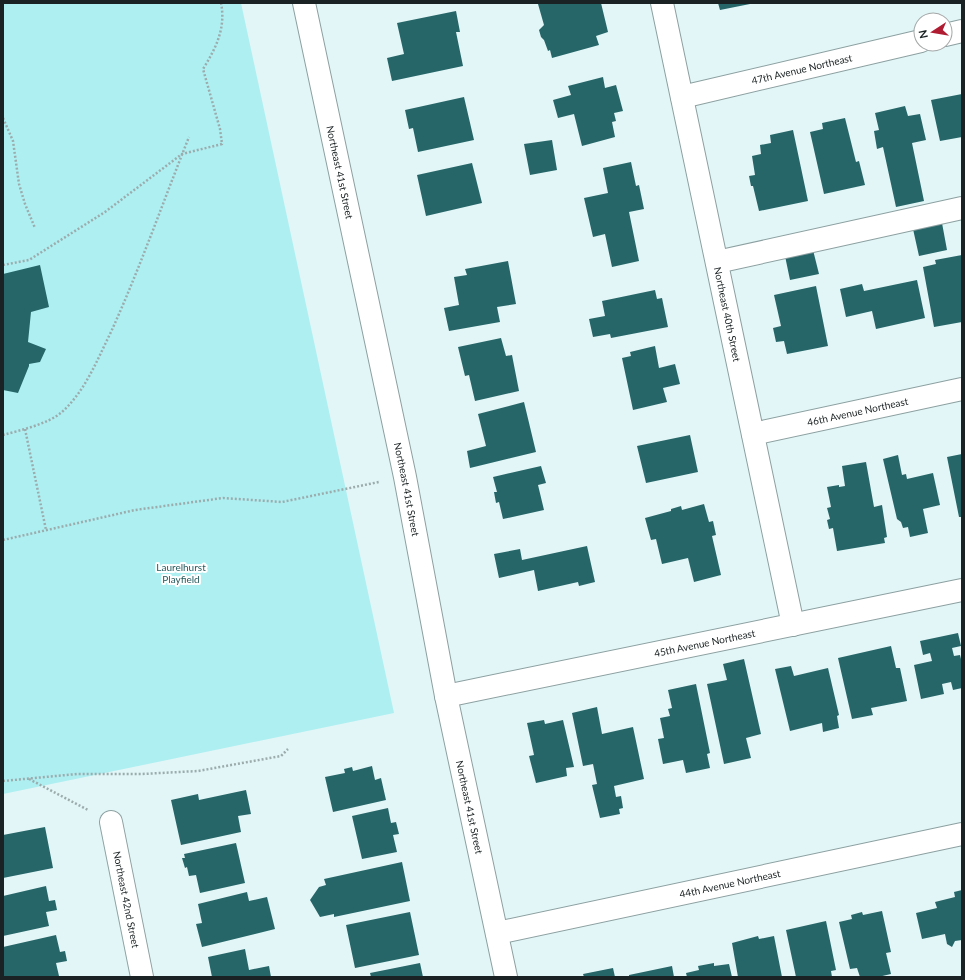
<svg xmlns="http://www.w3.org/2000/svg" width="965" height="980" viewBox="0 0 965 980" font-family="Lato,sans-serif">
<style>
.green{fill:#aeeff2}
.building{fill:#266669}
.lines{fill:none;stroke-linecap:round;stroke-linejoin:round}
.minor-casing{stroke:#8da0a1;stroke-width:24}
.path{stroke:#9cacad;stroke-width:2.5;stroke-dasharray:2 2;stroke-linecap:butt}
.minor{stroke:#fff;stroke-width:22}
.labels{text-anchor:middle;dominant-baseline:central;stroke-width:4;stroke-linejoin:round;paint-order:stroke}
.street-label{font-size:10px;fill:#1b2223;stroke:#fff}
.park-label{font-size:10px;fill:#275a5d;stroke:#fff}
</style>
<rect width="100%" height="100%" fill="#e2f6f7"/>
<!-- green -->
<path class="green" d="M3,3H241L394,713L3,794Z"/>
<!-- building -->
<path class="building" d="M540,3H601L608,32L596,36L599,45L552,58L550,50L548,51L544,40L541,37L539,30L544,25L538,4Z
M718,3H750V4L720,10Z
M456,11L460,32H456L463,66L392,81L387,58L404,54L397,23Z
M603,77L605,88L616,85L623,111L614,113L616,121L612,122L615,137L582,146L574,114L558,118L553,100L571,95L568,86Z
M962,94V137L940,141L931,100Z
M464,97L474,140L418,152L413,128L409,129L405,110Z
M905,106L908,116L920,114L926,140L912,143L924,201L896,207L883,147L877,149L874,131L879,130L875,113Z
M845,118L856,162L859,161L865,185L824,194L810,132L823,129L822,123Z
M793,130L808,201L759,211L753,186H751L749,176L755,175L752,156L761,154L760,145L771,143L770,135Z
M552,140L557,170L530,175L524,144Z
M631,162L636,186L639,185L644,209L629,212L639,261L612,267L605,234L593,237L584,198L608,193L603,168Z
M472,163L482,203L426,216L417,175Z
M942,223L947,250L919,256L913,229Z
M813,250L819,274L790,280L785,256Z
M962,255V322L934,327L923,267L936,264L935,260Z
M508,261L516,304L497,307L500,322L449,331L444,308L459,305L454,277L467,275L465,269Z
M40,265L49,307L31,312L28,342L46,349L40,362L29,364V366L18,393L3,390V274Z
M917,280L925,318L876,329L872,311L846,317L840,289L862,284L864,291Z
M816,286L828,346L787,354L784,341L776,342L773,328L781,326L774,295Z
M655,290L657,299L662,298L668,327L611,338L610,334L593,337L589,319L605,316L602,301Z
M501,338L506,356L512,355L519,391L475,401L469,375L465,376L458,347Z
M655,346L659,368L675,364L680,384L663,388L667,402L633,410L622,358L631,356L630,352Z
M524,402L536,452L470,468L467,451L486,446L478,414Z
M690,435L698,472L646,483L637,446Z
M962,454V517H959L947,457Z
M898,455L902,475L906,474L907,479L933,473L940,505L923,509L928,533L910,537L908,527L903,528L901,522L897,519L883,459Z
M866,462L874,507L882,505L887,537L884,538L885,543L837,551L833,528L829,529L827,520L830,519L827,508L831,507L827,487L839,485V487L845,486L842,466Z
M541,466L546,483L538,485L544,510L503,519L499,502L496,503L494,492H497L493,477Z
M704,504L709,522L713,521L716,535L712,536L721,575L694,582L688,558L662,564L656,539L651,540L645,518L671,511V509L681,506L682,510Z
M587,546L595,582L579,586L578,582L538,591L534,570L499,578L494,554L520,549L522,560Z
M958,633L961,646L952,648L954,656L960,655L962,663V688L953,690L951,682L942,684L944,694L921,699L914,665L932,661L930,653L923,655L920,641Z
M891,646L896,668H900L907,701L871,708L873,715L852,719L838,658Z
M744,659L761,734L746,738L751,758L724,764L707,684L727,680L723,664Z
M791,666L794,676L828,668L839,715L837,716L839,728L823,732L822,723L790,731L775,669Z
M696,684L710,753L707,754L710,768L686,773L683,760L663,764L658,739L664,738L660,718L670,716L668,709L672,708L668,690Z
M597,707L602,734L633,727L644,779L614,786L616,797L621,796L623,808L619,809L620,814L600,818L592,785L597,784L593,764L583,766L572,713Z
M544,720L545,724L563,720L574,767L566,768L567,776L536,783L529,756L534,755L527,723Z
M372,766L375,780L381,778L386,800L333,812L325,777L345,773L344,769L352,767L353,771Z
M246,790L251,814L238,816L241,832L181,845L171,800L198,794L199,800Z
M388,808L391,823L396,822L399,834L393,835L397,852L362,859L352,816Z
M45,827L53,868L3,878V835Z
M236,843L245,883L200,893L196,875L189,876L187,867L185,868L182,858H185L184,854Z
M402,862L410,901L334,917V914L320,917L310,900L319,887L326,885L324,879Z
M46,886L49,901L55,900L57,910L46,912L49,926L3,936V896Z
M962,890V940L955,941L952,947L947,944L945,934L922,939L916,913L937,908L935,902L955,897L954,892Z
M247,892L249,901L267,897L275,929L202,947L196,924L202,923L198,904Z
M882,911L891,952L886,953L891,974L878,977H860L857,968L850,969L839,922L852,919L851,915L862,912L863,915Z
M410,912L419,955L355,968L346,925Z
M826,921L836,970L831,971L832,977H796L786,930Z
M56,935L60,952L65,951L67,961L56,963L59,976L52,977H3V947Z
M758,936L759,939L774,936L782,977H738L732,943Z
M245,949L249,970L269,966L271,977H212L208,957Z
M420,963L423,977H371L370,973Z
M714,963V966L729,964L732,977H687L686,973L699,970L698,966Z
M672,966L674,977H629V975Z
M613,968L615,977H584L583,974Z"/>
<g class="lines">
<!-- minor casing -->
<g class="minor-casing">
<g id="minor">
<path id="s1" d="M304,3L405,477L446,696L506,977"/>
<path id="s2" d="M662,3L793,625"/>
<path d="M945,35L962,31"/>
<path id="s3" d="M682,97L921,41"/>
<path d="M717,262L962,208"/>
<path id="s4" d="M753,434L962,389"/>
<path id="s5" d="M446,696L962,590"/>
<path id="s6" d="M111,822L142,977"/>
<path id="s7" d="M497,933L962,834"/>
</g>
</g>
<!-- path -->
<path class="path" d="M3,118L13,141L19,184L25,204L35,228
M3,265L29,260L105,212L182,154L222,144L220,129L203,69C216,48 226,28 221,3
M25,429L46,530
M3,435C21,430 48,424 62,412C86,390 97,360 111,332C140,268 163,202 189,137
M3,540L135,510L223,498L282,502L379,482
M29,779L88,810
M3,781L77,774H142L198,771L281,756L288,749"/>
<!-- minor -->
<use href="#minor" class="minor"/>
</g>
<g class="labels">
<!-- street labels -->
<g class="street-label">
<text stroke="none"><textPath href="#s3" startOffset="123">47th Avenue Northeast</textPath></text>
<text stroke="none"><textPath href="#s1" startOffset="173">Northeast 41st Street</textPath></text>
<text stroke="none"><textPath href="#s2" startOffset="318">Northeast 40th Street</textPath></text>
<text stroke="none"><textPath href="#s4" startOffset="107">46th Avenue Northeast</textPath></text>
<text stroke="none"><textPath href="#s1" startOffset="497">Northeast 41st Street</textPath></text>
<text stroke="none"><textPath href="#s5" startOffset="264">45th Avenue Northeast</textPath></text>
<text stroke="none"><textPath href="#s1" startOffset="821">Northeast 41st Street</textPath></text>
<text stroke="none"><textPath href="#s7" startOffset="238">44th Avenue Northeast</textPath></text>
<text stroke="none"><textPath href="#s6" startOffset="79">Northeast 42nd Street</textPath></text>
</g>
<!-- park labels -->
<g class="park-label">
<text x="181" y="567">Laurelhurst<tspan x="181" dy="12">Playfield</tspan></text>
</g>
</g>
<!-- border -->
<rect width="965" height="980" fill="none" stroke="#1b2223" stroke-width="8"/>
<!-- north arrow -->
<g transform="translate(933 32) rotate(258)"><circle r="19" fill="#ffffff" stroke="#a4a7a7"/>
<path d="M0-3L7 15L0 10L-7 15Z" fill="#b01c32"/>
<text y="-6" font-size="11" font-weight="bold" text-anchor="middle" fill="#1b2223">N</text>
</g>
</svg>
